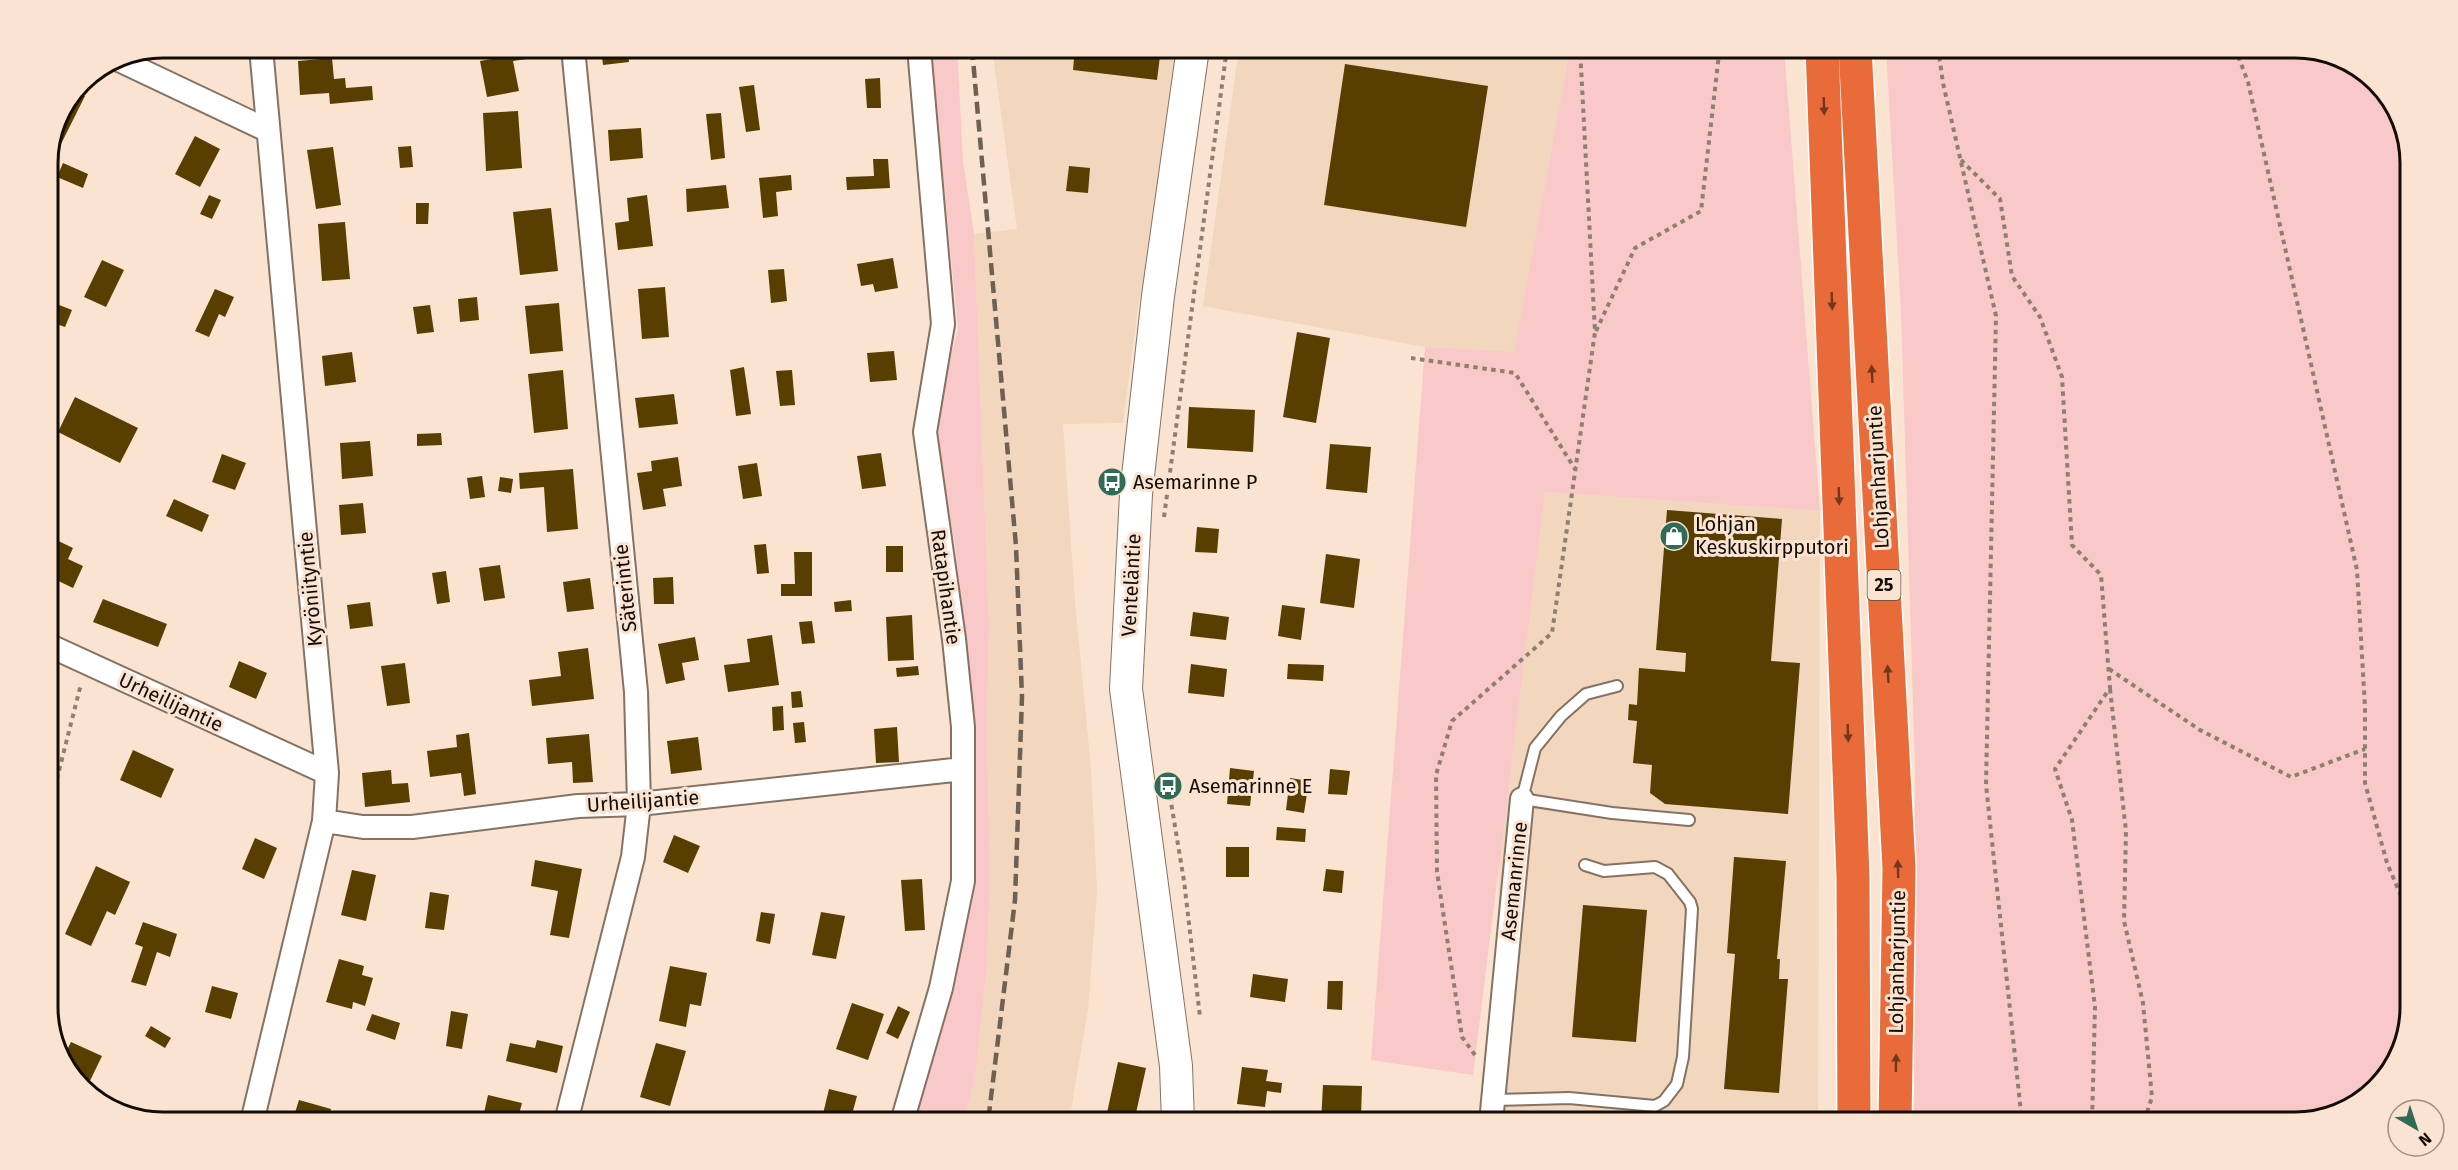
<svg xmlns="http://www.w3.org/2000/svg" width="2458" height="1170" viewBox="0 0 2458 1170" font-family="'Fira Sans',sans-serif">
<style>
.built{fill:#f2d6be}
.green{fill:#f8c9c8}
.building{fill:#583e00}
.lines{fill:none;stroke-linecap:round;stroke-linejoin:round}
.lane-casing{stroke:#867262;stroke-width:14}
.street-casing{stroke:#867262;stroke-width:26}
.secondary-casing{stroke:#867262;stroke-width:34}
.highway-casing{stroke:#fff;stroke-width:36}
.path{stroke:#8f7f73;stroke-width:4;stroke-dasharray:4.5 4.5;stroke-linecap:butt}
.lane{stroke:#fff;stroke-width:10}
.street{stroke:#fff;stroke-width:22}
.secondary{stroke:#fff;stroke-width:32}
.highway{stroke:#e96b3a;stroke-width:33}
.rail{stroke:#6d6055;stroke-width:4.5;stroke-dasharray:12 6;stroke-linecap:butt}
.oneway{fill:#74371e}
.labels{text-anchor:middle;dominant-baseline:central;stroke-width:6;stroke-linejoin:round;paint-order:stroke}
.shield{fill:#fae3d1;stroke:#594d44;stroke-width:1.5}
.shield-label{font-size:18px;font-weight:bold;fill:#140d07}
.street-label{font-size:20px;fill:#140d07;stroke:#fae3d1}
.poi-label{font-size:20px;fill:#140d07;stroke:#fae3d1;text-anchor:start}
.rim{fill:none;stroke:#140d07;stroke-width:3}
</style>
<rect width="100%" height="100%" fill="#fae3d1"/>
<!-- built -->
<path class="built" d="M992,48H1182L1169,148L1139,301L1123,423L1063,424L1075,602L1091,769L1097,892L1088,1009L1069,1122H964L976,1070L987,966L990,875L987,731L989,624L974,234L1017,229Z
M1239,48H1570L1514,353L1425,347L1203,306Z
M1545,492L1820,511L1818,1122H1496L1499,849Z"/>
<!-- green -->
<path class="green" d="M931,48H957L963,161L974,234L989,624L987,731L990,875L987,966L976,1070L964,1122H915L927,1072L953,988L970,903L974,866L970,693L955,544L937,450L936,412L958,329Z
M1570,48H1784L1820,511L1545,492L1473,1075L1371,1060L1425,347L1514,352Z
M1886,48H2294L2339,57L2390,99L2410,157V1006L2401,1051L2358,1103L2295,1122H1914L1915,769L1901,313Z
M1367,1111L1470,1117L1469,1122H1366Z"/>
<!-- building -->
<path class="building" d="M500,48H531L533,58L513,61L519,91L487,97L480,61L502,57Z
M601,48H627L629,62L603,65Z
M736,48H752L753,53L737,54Z
M1075,48H1161L1157,80L1073,70Z
M332,58L334,79L345,78L346,88L372,86L373,100L330,104L329,93L300,95L298,61Z
M1345,64L1488,86L1466,227L1324,205Z
M880,78L881,108H867L865,79Z
M754,85L760,130L746,132L739,87Z
M77,92L85,96L56,154L51,151Z
M518,111L522,168L486,171L483,113Z
M721,113L725,158L711,160L706,114Z
M641,128L643,158L610,161L608,130Z
M195,136L220,149L200,187L175,174Z
M411,146L413,167L400,168L398,147Z
M333,147L341,205L316,209L307,150Z
M873,159H888L890,188L847,190L846,177L874,176Z
M63,163L88,174L83,188L57,177Z
M1069,166L1090,168L1088,193L1066,191Z
M791,175L792,190L776,192L778,216L763,218L759,178Z
M726,185L729,208L687,212L686,189Z
M209,195L221,200L212,219L200,214Z
M647,195L653,246L618,250L615,223L629,221L627,198Z
M416,203H429L428,224H416Z
M551,208L558,271L520,275L513,212Z
M345,222L350,279L322,281L318,224Z
M893,258L898,288L875,292L873,284L861,286L857,264Z
M102,260L124,270L106,307L84,297Z
M784,269L787,301L771,303L768,270Z
M665,287L669,337L642,339L638,289Z
M215,289L234,297L225,317L219,314L209,337L195,331Z
M477,297L479,320L460,322L458,299Z
M54,303L72,310L65,327L48,321Z
M559,303L563,351L530,354L525,306Z
M430,305L434,332L417,334L413,307Z
M1297,332L1330,338L1316,423L1283,417Z
M894,351L897,380L870,382L867,353Z
M352,352L356,382L325,386L322,356Z
M744,367L751,414L736,416L730,370Z
M563,370L568,429L534,433L528,374Z
M792,370L795,405L780,406L776,371Z
M674,394L678,424L639,428L635,398Z
M75,397L138,428L120,463L58,432Z
M1189,407L1255,410L1253,452L1187,448Z
M441,433L442,445L417,446V434Z
M370,441L373,476L342,479L340,443Z
M1330,444L1371,447L1367,493L1326,489Z
M881,453L886,486L862,489L857,456Z
M222,454L246,463L235,490L212,482Z
M678,457L682,486L663,489L666,506L643,510L637,473L652,471L651,461Z
M757,463L762,496L743,499L738,466Z
M573,469L578,529L547,532L544,487L520,489L519,473Z
M482,476L485,497L470,499L467,478Z
M500,477L513,479L511,493L498,491Z
M174,499L209,515L202,532L166,516Z
M363,503L366,533L341,535L339,505Z
M1667,510L1782,519L1771,661L1800,663L1788,814L1665,804L1650,793L1652,765L1633,763L1637,721L1628,720L1629,704L1637,705L1639,668L1685,672L1686,653L1656,650Z
M1197,527L1219,529L1217,553L1195,552Z
M48,536L73,548L68,559L83,566L73,588L48,576Z
M766,544L769,573L757,574L754,545Z
M886,546H903V572H886Z
M794,552H812V596H781V584H795Z
M1326,554L1360,559L1354,608L1320,603Z
M500,565L505,598L484,601L479,568Z
M446,571L450,602L437,604L432,573Z
M673,577L674,604H654L653,578Z
M590,578L594,609L567,612L563,582Z
M103,599L167,624L158,647L93,622Z
M851,600L852,611L835,612L834,602Z
M370,602L373,626L350,629L347,605Z
M1282,605L1305,608L1301,640L1278,636Z
M1193,612L1229,617L1226,640L1190,636Z
M912,615L914,660L888,661L886,617Z
M812,621L815,643L802,644L799,622Z
M772,635L779,685L728,692L724,665L750,662L747,639Z
M695,637L699,660L682,663L685,680L666,684L658,644Z
M588,648L594,699L532,706L529,680L561,676L558,652Z
M239,661L267,673L256,699L229,687Z
M405,663L410,703L387,706L381,666Z
M1191,664L1227,669L1224,697L1188,693Z
M1288,664L1324,665L1323,681L1287,679Z
M918,666L919,675L897,677L896,668Z
M801,691L803,707L792,708L791,692Z
M783,706L784,730L773,731L772,707Z
M804,722L806,742L795,743L793,723Z
M897,727L899,762L876,763L874,729Z
M469,733L476,794L464,796L461,773L430,777L427,751L457,747L456,735Z
M589,734L593,782L573,783L572,762L548,764L546,738Z
M698,737L702,770L671,774L667,741Z
M133,750L174,769L161,798L120,780Z
M1230,768L1254,771L1250,806L1227,804Z
M1330,769L1350,771L1347,795L1328,794Z
M391,770L392,784L408,783L410,802L365,807L362,773Z
M1290,778L1309,781L1304,813L1286,810Z
M1277,827L1306,829L1305,842L1276,840Z
M674,835L700,846L688,873L663,862Z
M255,838L277,848L264,879L242,869Z
M1226,847H1249V877H1226Z
M1734,857L1786,861L1777,959H1780L1779,979H1788L1779,1093L1724,1089L1735,954L1727,953Z
M535,860L582,869L569,938L550,935L558,891L531,886Z
M96,866L130,882L115,915L107,911L91,946L65,934Z
M1326,869L1344,871L1342,893L1323,891Z
M352,870L376,875L366,921L341,915Z
M922,879L925,930L905,931L901,880Z
M430,892L449,895L444,930L425,928Z
M1583,905L1647,910L1636,1042L1572,1037Z
M761,912L775,914L770,944L756,941Z
M821,912L845,916L836,959L812,955Z
M143,922L177,934L170,957L157,952L146,986L131,982L143,947L135,944Z
M339,959L364,966L362,975L373,978L365,1006L353,1002L352,1009L326,1002Z
M670,966L707,973L701,1006L690,1004L686,1027L659,1021Z
M1253,974L1288,979L1285,1002L1250,997Z
M1328,981H1343L1342,1010L1327,1009Z
M212,986L238,993L231,1019L205,1012Z
M852,1003L884,1014L868,1060L836,1049Z
M898,1006L910,1012L898,1039L886,1033Z
M451,1011L468,1014L462,1049L446,1046Z
M372,1014L400,1023L395,1040L366,1030Z
M151,1026L171,1038L165,1048L145,1036Z
M537,1040L563,1046L557,1073L506,1061L510,1043L535,1048Z
M71,1042L102,1056L87,1087L68,1071L63,1058Z
M656,1043L686,1051L670,1106L640,1097Z
M1118,1062L1146,1068L1134,1122H1105Z
M1242,1067L1268,1070L1266,1081L1282,1083L1281,1093L1267,1091L1265,1107L1237,1104Z
M1323,1085L1362,1086L1361,1115L1344,1114V1122H1321Z
M829,1089L857,1096L850,1122H821Z
M488,1095L522,1103L518,1118L531,1122H482Z
M299,1100L331,1109L328,1122H292Z"/>
<g class="lines">
<!-- lane casing -->
<g class="lane-casing">
<path id="lane" d="M1617,686L1586,694L1561,716L1535,748L1522,799L1612,813L1689,820
M1493,1100L1569,1098L1655,1106L1664,1101L1677,1084L1683,1057L1692,909L1690,902L1668,874L1655,867L1604,871L1585,865"/>
</g>
<!-- street casing -->
<g class="street-casing">
<path id="street" d="M117,59L267,130
M48,645L327,773
M324,821L363,827H412L578,806L639,804L963,769
M252,1122L324,821L327,773L261,48
M566,1122L633,857L639,804L636,692L573,48
M902,1122L941,988L963,881V727L954,639L925,432L943,324L919,48
M1491,1122L1522,799"/>
</g>
<!-- secondary casing -->
<g class="secondary-casing">
<path id="secondary" d="M1178,1122L1176,1066L1126,689L1136,494L1158,296L1193,48"/>
</g>
<!-- highway casing -->
<g class="highway-casing">
<path id="highway" d="M1822,48L1853,877L1854,1122
M1855,48L1899,868L1895,1122"/>
</g>
<!-- path -->
<path class="path" d="M1938,48L1943,83L1996,316L1986,785L2022,1122
M2235,48L2248,82L2357,570L2365,707V783L2387,863L2410,917
M1961,160L2000,199L2012,276L2040,317L2062,377L2072,545L2101,575L2110,688L2055,769L2072,820L2095,1007L2092,1122
M1596,331L1635,248L1701,211L1719,54L1717,48
M1411,358L1515,373L1575,469
M1164,517L1227,48
M2109,669L2200,730L2291,777L2365,749
M2110,689L2126,831L2124,921L2143,1003L2152,1097L2144,1122
M1170,796L1184,881L1200,1017
M48,814L81,684
M1475,1055L1462,1037L1437,872L1436,775L1452,721L1552,633L1595,332L1580,48"/>
<!-- lane -->
<use href="#lane" class="lane"/>
<!-- street -->
<use href="#street" class="street"/>
<!-- secondary -->
<use href="#secondary" class="secondary"/>
<!-- highway -->
<use href="#highway" class="highway"/>
<!-- rail -->
<path class="rail" d="M972,48L1016,546L1022,697L1015,900L988,1122"/>
</g>
<!-- one-way arrows -->
<defs><path id="oneway-solid" d="M-6-.8H1V-3.2L6.5 0L1 3.2V.8H-6Z" transform="scale(1.5)"/></defs>
<g class="oneway">
<use href="#oneway-solid" transform="translate(1824 106) rotate(88)"/>
<use href="#oneway-solid" transform="translate(1832 301) rotate(88)"/>
<use href="#oneway-solid" transform="translate(1872 374) rotate(-93)"/>
<use href="#oneway-solid" transform="translate(1839 496) rotate(88)"/>
<use href="#oneway-solid" transform="translate(1888 674) rotate(-93)"/>
<use href="#oneway-solid" transform="translate(1848 733) rotate(88)"/>
<use href="#oneway-solid" transform="translate(1898 869) rotate(-91)"/>
<use href="#oneway-solid" transform="translate(1896 1063) rotate(-89)"/>
</g>
<!-- icons -->
<defs>
<g id="bus-disc" transform="scale(1.5)"><circle r="9.5" fill="#316b55" stroke="#fae3d1"/><path d="M-5-6H5V4H4V6H2V4H-2V6H-4V4H-5ZM-3.5-4V0h7V-4ZM-3.5 1.2v1.5H-2V1.2ZM2 1.2v1.5H3.5V1.2Z" fill="#fff"/></g>
<g id="shop-disc" transform="scale(1.5)"><circle r="9.5" fill="#316b55" stroke="#fae3d1"/><path d="M-5-2.5h2.3a2.7 3.5 0 0 1 5.4 0H5L5.5 6h-11ZM-1.5-2.5h3a1.5 2.3 0 0 0-3 0Z" fill="#fff"/></g>
</defs>
<g fill-rule="evenodd">
<use href="#bus-disc" x="1112" y="482"/>
<use href="#shop-disc" x="1674" y="536"/>
<use href="#bus-disc" x="1168" y="786"/>
</g>
<g class="labels">
<!-- shield labels -->
<rect class="shield" x="1867.5" y="570" width="33" height="30" rx="4.5"/>
<g class="shield-label">
<text x="1884" y="585">25</text>
</g>
<!-- street labels -->
<g class="street-label">
<text transform="translate(1878 477) rotate(-93)">Lohjanharjuntie</text>
<text transform="translate(1131 585) rotate(-87)">Venteläntie</text>
<text transform="translate(946 587) rotate(82)">Ratapihantie</text>
<text transform="translate(625 588) rotate(-96)">Säterintie</text>
<text transform="translate(310 589) rotate(-95)">Kyröniityntie</text>
<text transform="translate(171 702) rotate(25)">Urheilijantie</text>
<text transform="translate(643 801) rotate(-4)">Urheilijantie</text>
<text transform="translate(1514 881) rotate(-84)">Asemanrinne</text>
<text transform="translate(1897 962) rotate(-89)">Lohjanharjuntie</text>
</g>
<!-- poi labels -->
<g class="poi-label">
<text x="1133" y="482">Asemarinne P</text>
<text x="1695" y="524">Lohjan<tspan x="1695" dy="23">Keskuskirpputori</tspan></text>
<text x="1189" y="786">Asemarinne E</text>
</g>
</g>
<!-- crop -->
<path d="M0 0H2458V1170H0ZM163 58H2295A105 105 0 0 1 2400 163V1007A105 105 0 0 1 2295 1112H163A105 105 0 0 1 58 1007V163A105 105 0 0 1 163 58Z" fill="#fae3d1" fill-rule="evenodd"/>
<path class="rim" d="M163 58H2295A105 105 0 0 1 2400 163V1007A105 105 0 0 1 2295 1112H163A105 105 0 0 1 58 1007V163A105 105 0 0 1 163 58Z"/>
<!-- north arrow -->
<g transform="translate(2416 1128) rotate(141)"><circle r="28" fill="#fae3d1" stroke="#9e8d80" stroke-width="1.5"/>
<path d="M0-4.5L10 22L0 15L-10 22Z" fill="#316b55"/>
<text y="-9" font-size="16" font-weight="bold" text-anchor="middle" fill="#140d07">N</text>
</g>
</svg>
